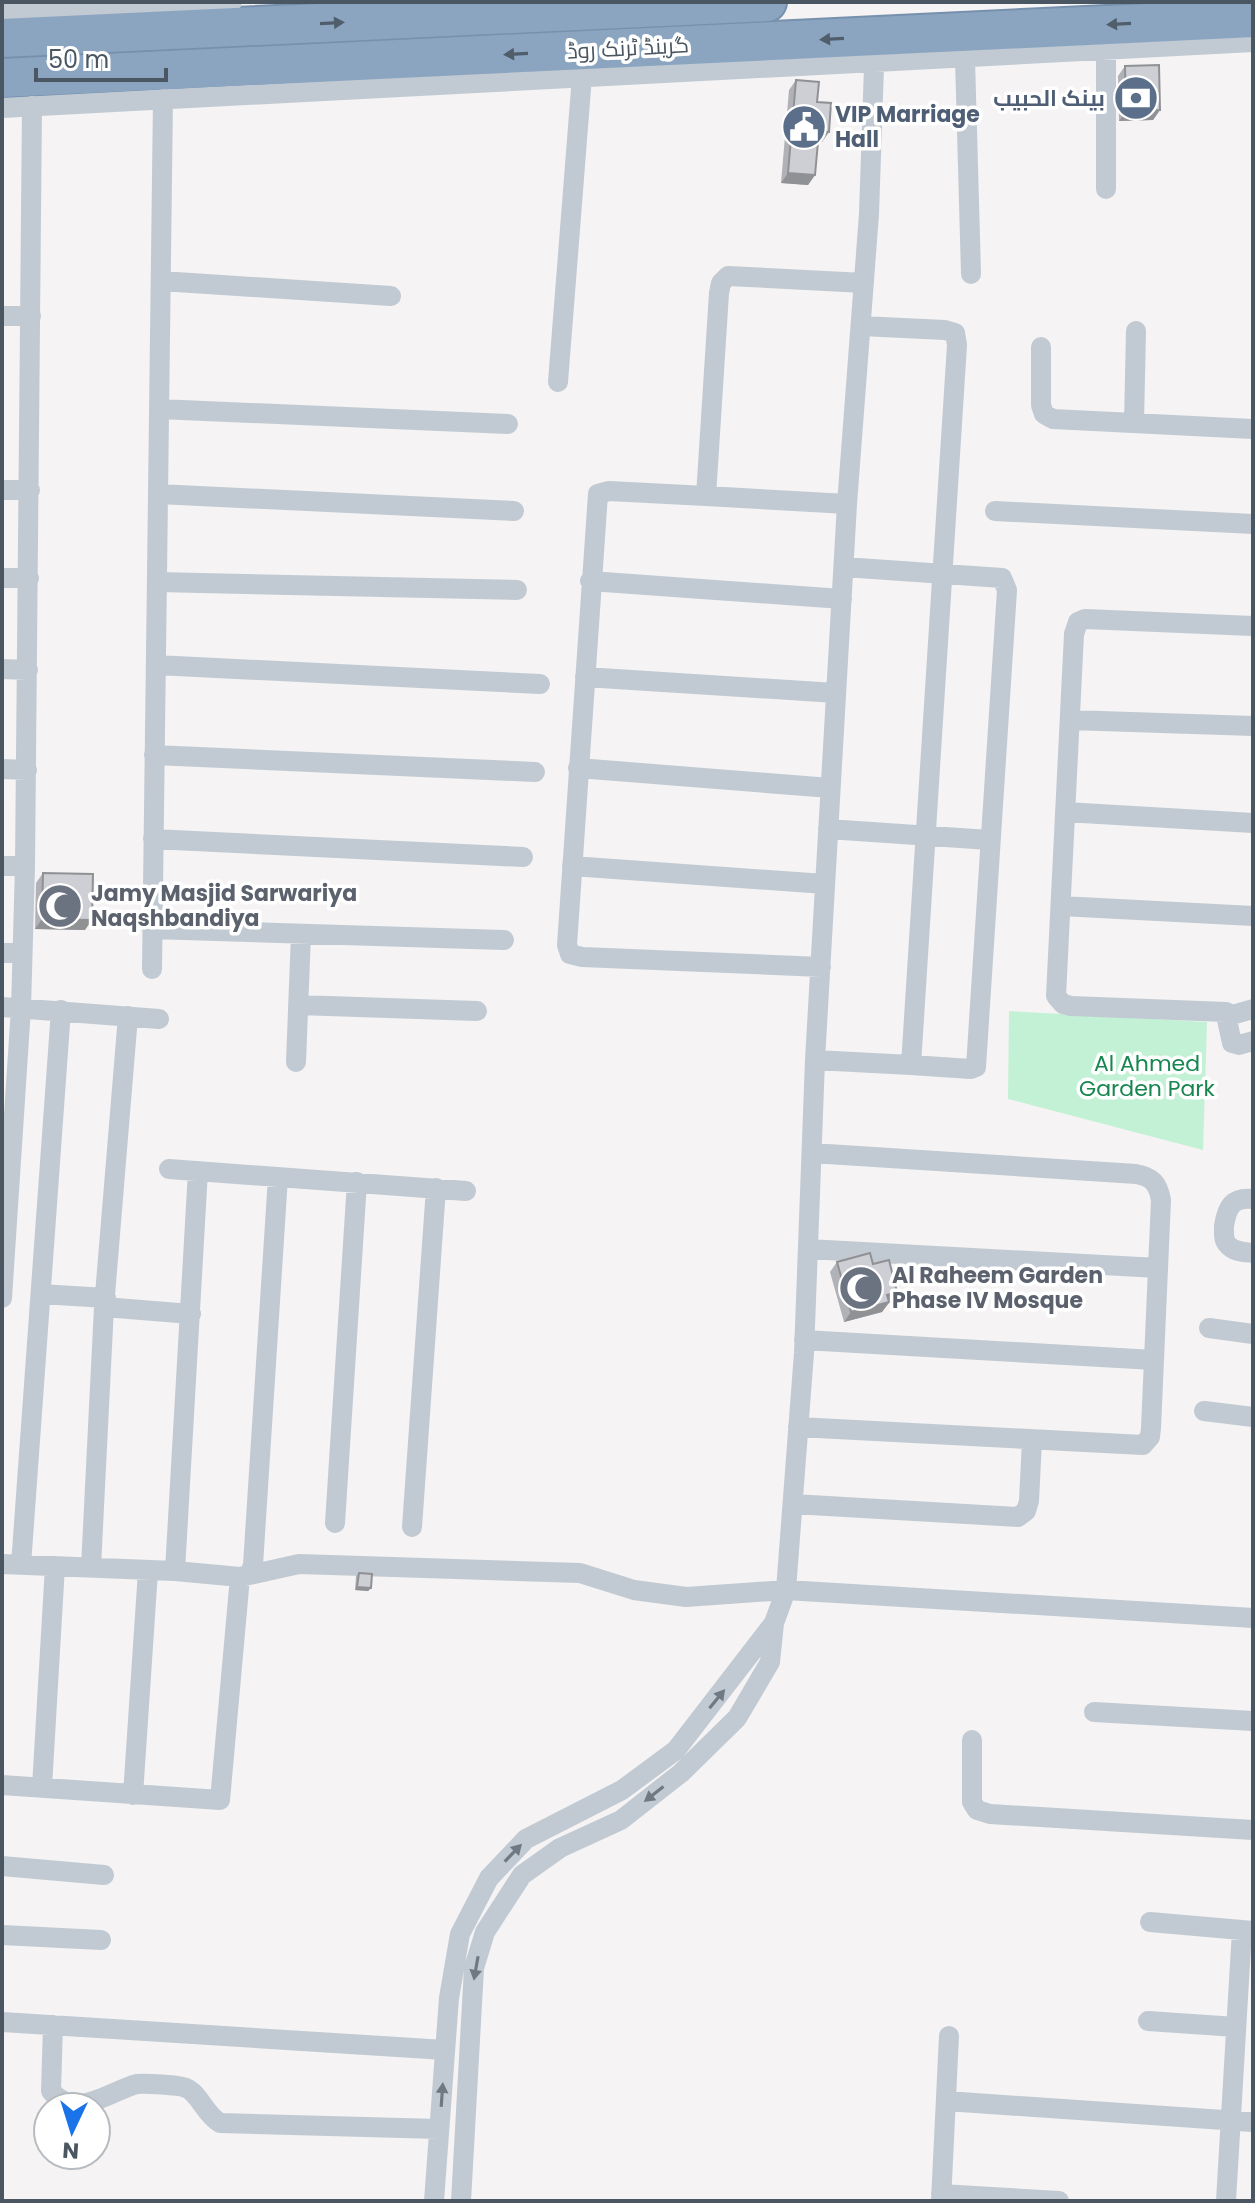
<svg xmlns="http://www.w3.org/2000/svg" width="1255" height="2203" viewBox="0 0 1255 2203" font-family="Poppins,Cairo,sans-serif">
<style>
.green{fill:#c3f1d5}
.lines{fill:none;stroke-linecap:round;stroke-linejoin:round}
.highway-casing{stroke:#7690ad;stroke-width:42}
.street{stroke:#c1cad2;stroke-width:20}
.highway{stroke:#8ba5c1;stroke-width:38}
.wall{fill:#b0b2b7}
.shaded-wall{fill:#909195}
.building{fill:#cdcfd5;stroke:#909195;stroke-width:2}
.oneway{fill:#505e6b}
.oneway2{fill:#6e7983}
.labels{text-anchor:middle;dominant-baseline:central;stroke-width:7;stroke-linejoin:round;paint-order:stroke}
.street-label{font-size:22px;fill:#4a5661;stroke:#fff}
.service-label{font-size:22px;font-weight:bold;fill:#4e5e75;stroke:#fff;text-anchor:end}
.worship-label{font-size:22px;font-weight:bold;fill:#5b616d;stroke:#fff;text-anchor:start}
.park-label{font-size:22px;fill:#17864f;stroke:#fff}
</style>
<rect width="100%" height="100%" fill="#f5f3f3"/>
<!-- green -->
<path class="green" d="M1009,1011L1207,1022L1203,1150L1008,1099Z"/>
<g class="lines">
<!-- highway casing -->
<g class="highway-casing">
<path id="highway" d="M2,38L767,2
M2,78L1253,18"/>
</g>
<!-- street -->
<path class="street" d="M2,14L232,2
M1106,50V189
M965,59L971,274
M2,108L1253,42
M161,281L391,296
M2,316H31
M1041,347V405L1044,414L1053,419L1253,429
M558,382L582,76
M159,409L508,424
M1134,422L1136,331
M2,490H30
M158,494L514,511
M706,496L609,491L598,494L567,945L570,954L582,957L821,967
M847,504L706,496L719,293L721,283L728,276L864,283
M995,511L1253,524
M844,567L1002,578L1007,590L976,1067L971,1069L911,1065
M2,578H29
M590,581L842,599
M157,582L517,590
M156,665L540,684
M2,669L28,670
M585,677L836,693
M1070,720L1253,726
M154,755L535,772
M578,768L830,788
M2,769L27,770
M1065,812L1253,823
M828,829L989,840
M153,839L523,857
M2,866H25
M572,866L825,884
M1061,906L1253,916
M152,929L504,940
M2,953H22
M152,969L163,99
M298,1005L477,1011
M2,1007L159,1019
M1253,1009L1232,1015L1227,1020L1232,1043L1239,1045L1253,1041
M1232,1015L1226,1012L1071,1006L1063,1004L1056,996L1074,634L1078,622L1085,619L1253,626
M815,1060L911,1065L957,345L955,333L945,330L861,326
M296,1062L301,934
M169,1169L466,1191
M1253,1199C1232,1197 1227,1207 1224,1226C1224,1233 1223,1240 1228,1245C1234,1252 1244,1252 1253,1253
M808,1249L1158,1268
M41,1294L106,1298
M2,1298L21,1008L25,866L32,106
M104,1307L191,1314
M1209,1328L1253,1334
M804,1340L1154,1360
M1204,1411L1253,1417
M798,1427L1143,1445L1150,1437L1151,1428L1161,1200C1158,1183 1152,1177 1136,1174L812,1153
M793,1504L1018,1517L1026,1511L1029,1501L1032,1440
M335,1523L357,1182
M412,1527L436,1188
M2,1564L175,1571L240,1577L299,1564L580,1573L634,1590L686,1597L786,1590L1253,1618
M21,1565L61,1010
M91,1567L104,1307L128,1016
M175,1571L198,1171
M250,1573L253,1565L278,1177
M1094,1712L1253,1721
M972,1740V1802L977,1810L990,1814L1253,1830
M2,1785L220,1800L240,1577
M42,1787L55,1566
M133,1795L148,1571
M2,1866L104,1875
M1150,1922L1253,1931
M2,1935L101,1940
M1148,2021L1236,2027
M2,2022L445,2050
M53,2025L51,2091C76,2121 110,2091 137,2084C144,2083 180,2085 186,2088C199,2093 204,2113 220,2123L439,2129
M946,2101L1253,2122
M941,2194L1059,2201
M434,2201L449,1998L460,1934L489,1878L526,1839L622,1790L676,1750L774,1623
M461,2201L474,1968L485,1932L522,1875L560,1848L621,1820L681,1773L737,1718L770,1662L774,1623L786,1590L804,1353L815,1060L847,504L869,214L875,37
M941,2201L949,2036
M1226,2201L1242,1930"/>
<!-- highway -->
<use href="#highway" class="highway"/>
</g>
<!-- wall -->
<path class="wall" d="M1125,66L1160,110L1153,120L1119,121L1118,76Z
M796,80L817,102L822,142L818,141L815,175L808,185L781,183L789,90Z
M43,873L85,930L35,929L36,883Z
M837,1262L873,1264L897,1292L882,1312L844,1322L830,1272Z
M359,1573L371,1588L368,1591L355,1590L356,1576Z"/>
<!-- shaded-wall -->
<path class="shaded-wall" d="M1160,110L1153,120L1119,121L1126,111Z
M819,131L829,132L822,142L812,141Z
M788,173L815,175L808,185L781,183Z
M42,919L92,920L85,930L35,929Z
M897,1292L882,1312L844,1322L851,1312L887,1295Z
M357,1587L371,1588L368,1591L355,1590Z"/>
<!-- building -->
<path class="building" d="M1159,65L1160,110L1126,111L1125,66Z
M796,80L819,82L817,102L831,103L829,132L819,131L815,175L788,173Z
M43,873L93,874L92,920L42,919Z
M870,1253L873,1264L889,1260L897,1292L887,1295L889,1302L851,1312L837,1262Z
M359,1573L372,1574L371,1588L357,1587Z"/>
<!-- one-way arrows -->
<defs><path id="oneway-solid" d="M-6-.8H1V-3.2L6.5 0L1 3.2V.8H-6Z" transform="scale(2)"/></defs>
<g class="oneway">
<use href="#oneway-solid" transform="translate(332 23) rotate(-3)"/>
<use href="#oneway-solid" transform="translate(1119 24) rotate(177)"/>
<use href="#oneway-solid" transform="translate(832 39) rotate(177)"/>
<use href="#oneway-solid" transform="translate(516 54) rotate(177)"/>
</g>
<g class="oneway2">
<use href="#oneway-solid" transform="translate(717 1699) rotate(-51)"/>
<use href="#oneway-solid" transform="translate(654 1794) rotate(142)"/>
<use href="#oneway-solid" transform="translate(513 1853) rotate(-46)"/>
<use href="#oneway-solid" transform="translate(476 1968) rotate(100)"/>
<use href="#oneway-solid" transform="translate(442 2095) rotate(-86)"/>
</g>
<!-- icons -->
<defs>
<g id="bank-disc" transform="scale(2.3)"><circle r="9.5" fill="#5c6f8a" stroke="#fff"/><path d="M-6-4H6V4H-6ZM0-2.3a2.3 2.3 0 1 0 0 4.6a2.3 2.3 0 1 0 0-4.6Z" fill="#fff"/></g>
<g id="civic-disc" transform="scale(2.3)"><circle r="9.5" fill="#5c6f8a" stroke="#fff"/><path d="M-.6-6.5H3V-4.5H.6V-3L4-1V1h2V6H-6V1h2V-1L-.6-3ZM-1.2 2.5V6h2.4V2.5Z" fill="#fff"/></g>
<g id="mosque-disc" transform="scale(2.3)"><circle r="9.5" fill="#6b7280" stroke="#fff"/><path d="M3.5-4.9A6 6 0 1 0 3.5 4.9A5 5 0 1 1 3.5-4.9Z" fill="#fff"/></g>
</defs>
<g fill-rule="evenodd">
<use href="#bank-disc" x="1136" y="98"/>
<use href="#civic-disc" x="804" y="127"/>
<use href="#mosque-disc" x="60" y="906"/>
<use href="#mosque-disc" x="861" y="1288"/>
</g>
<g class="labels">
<!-- street labels -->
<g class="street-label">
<text transform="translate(628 48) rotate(-3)">گرینڈ ٹرنک روڈ</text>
</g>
<!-- service labels -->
<g class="service-label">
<text x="1105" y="98">بينک الحبيب</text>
<text x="835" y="114" text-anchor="start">VIP Marriage<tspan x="835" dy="25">Hall</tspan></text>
</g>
<!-- worship labels -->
<g class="worship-label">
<text x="91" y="893">Jamy Masjid Sarwariya<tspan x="91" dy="25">Naqshbandiya</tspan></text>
<text x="892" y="1275">Al Raheem Garden<tspan x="892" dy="25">Phase IV Mosque</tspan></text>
</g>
<!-- park labels -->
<g class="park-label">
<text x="1147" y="1063">Al Ahmed<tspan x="1147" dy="25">Garden Park</tspan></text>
</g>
</g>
<!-- border -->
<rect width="1255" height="2203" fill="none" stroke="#4a5661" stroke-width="8"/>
<!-- north arrow -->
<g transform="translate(72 2131) rotate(184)"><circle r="38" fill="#ffffff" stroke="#b7bbc0" stroke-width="2"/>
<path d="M0-6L14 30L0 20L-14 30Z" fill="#1a73e8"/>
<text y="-12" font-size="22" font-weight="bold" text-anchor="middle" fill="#4a5661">N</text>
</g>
<!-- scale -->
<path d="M36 68v12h130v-12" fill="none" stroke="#4a5661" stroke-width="4"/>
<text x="48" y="68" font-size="24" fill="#4a5661" stroke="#ffffff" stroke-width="6" paint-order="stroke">50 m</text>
</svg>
